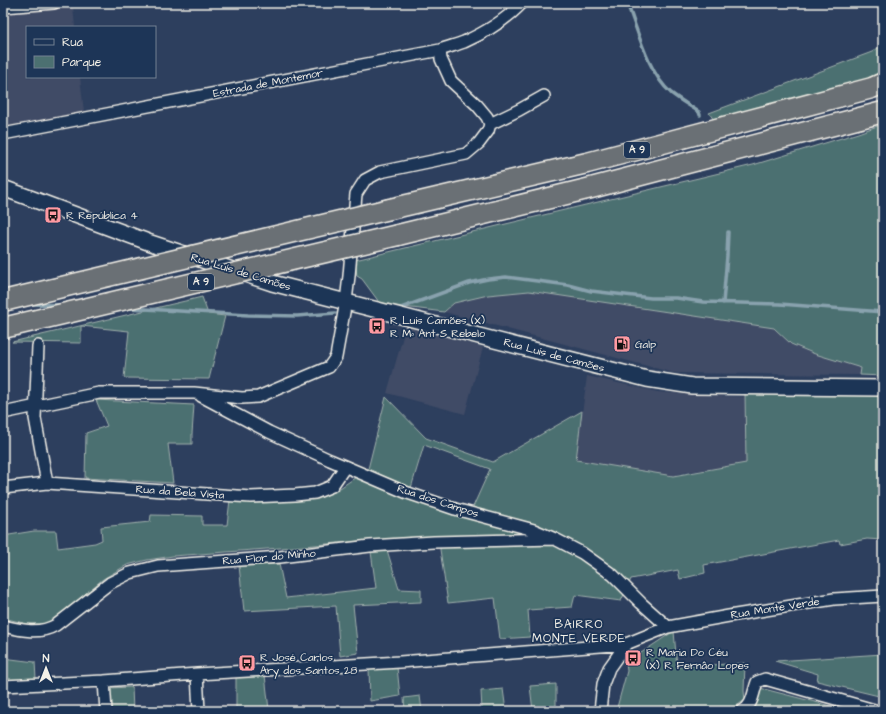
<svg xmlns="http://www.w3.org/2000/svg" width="886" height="714" viewBox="0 0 886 714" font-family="'Architects Daughter',sans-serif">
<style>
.built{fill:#404b66}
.green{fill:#4c7071;stroke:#a0b0ac;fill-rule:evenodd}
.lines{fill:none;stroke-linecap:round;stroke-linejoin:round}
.stream{stroke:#89a2ae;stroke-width:3.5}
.street-casing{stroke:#f4f1e8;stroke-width:14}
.secondary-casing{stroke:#f4f1e8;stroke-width:18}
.highway-casing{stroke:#f4f1e8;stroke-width:23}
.street{stroke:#1d3557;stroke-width:11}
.secondary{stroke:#1d3557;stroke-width:15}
.highway{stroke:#6b6f75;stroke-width:20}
.highway-bridge-casing{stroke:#f4f1e8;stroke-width:23;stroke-linecap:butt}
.highway-bridge{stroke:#6b6f75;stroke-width:20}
.labels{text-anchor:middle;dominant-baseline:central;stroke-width:3.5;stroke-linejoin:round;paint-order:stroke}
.shield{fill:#1d3557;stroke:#b4b9bc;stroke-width:1}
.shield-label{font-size:10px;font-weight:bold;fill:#f4f1e8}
.street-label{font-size:11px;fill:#f4f1e8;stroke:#1d3557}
.poi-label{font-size:11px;fill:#f4f1e8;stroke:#1d3557;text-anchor:start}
.neighbourhood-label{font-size:12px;letter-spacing:1px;fill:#f4f1e8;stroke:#1d3557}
</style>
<rect width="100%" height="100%" fill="#2d3f5e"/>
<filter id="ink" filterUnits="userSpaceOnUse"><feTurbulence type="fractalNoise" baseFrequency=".025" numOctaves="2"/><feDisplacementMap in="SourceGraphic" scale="8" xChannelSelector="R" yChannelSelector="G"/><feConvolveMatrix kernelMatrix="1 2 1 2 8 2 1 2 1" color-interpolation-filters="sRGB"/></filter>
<g filter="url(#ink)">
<!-- built -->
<path class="built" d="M73,7L75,27H27V77H80L84,112L3,127V12Z
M529,291L774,328L791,344L815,354L861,368L860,375L674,373L444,312L454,303L488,295Z
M406,326L483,347L465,414L387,393Z
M587,376L658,392L718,396L745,397L746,464L682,473L673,476L576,460Z"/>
<!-- green -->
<path class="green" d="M883,45V73L868,80L714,120L709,113L872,52Z
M883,124V376L860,375L861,368L815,354L791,344L774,328L529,291L488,295L454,303L444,312L396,306L379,302L362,279L357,276L355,260L753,165L858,133Z
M202,297L208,314L225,316L209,379L124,378L129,331L81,326V343L12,342Z
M745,393L883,394V540L867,539L840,544L839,540L704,565L705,573L680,579L678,570L631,579L621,601L575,595L572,607L528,610L530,637L500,639L495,598L448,603L438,536L361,541L280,548L173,556L147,560L127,565L103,579L66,610L48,623L43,624H28L3,618V536L34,531H56L58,548L95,543L102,540L101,527L150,522L151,515L202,516V525H227L230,500L319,497L340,488L368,469L386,397L426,438L493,462L582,411L576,460L673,476L746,463ZM424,445L490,469L468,518L408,498Z
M96,400L194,405L192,434V444H168L173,483L85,478L86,433L107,426Z
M387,550L399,589L421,590V602L353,605L358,653L340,656L336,606L244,611L239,566L279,564L286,598L376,588L371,552Z
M674,631L677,667L745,663L744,691L745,700L729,711H616L627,671L626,663Z
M883,654V697L817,681L818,674L775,661Z
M3,658L35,662L36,679L3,681Z
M397,667L400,696L370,701L369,668Z
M265,675L269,710L236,711V676Z
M556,684V711H533L530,686Z
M132,687L133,711H109V688Z
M760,688L850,711H738Z
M503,689L506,711H482L481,691Z
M420,696L422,711H405L404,698Z"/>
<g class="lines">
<!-- stream -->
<path class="stream" d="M627,3C638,31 648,73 671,93C680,100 690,106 699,112L700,115
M723,303L727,256L728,232
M30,304L62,305
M128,308L248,315L297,316L335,313
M401,308L469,283L488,279L506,277L568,285L591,291L651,298H676L703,302L780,304L883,312"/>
<!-- street casing -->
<g class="street-casing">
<path id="street" d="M3,7L54,3
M490,124L519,110L544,96
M3,134L440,50C448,47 456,45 464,42C484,33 507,19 522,3
M38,346L35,418L47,483
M201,396L269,432L330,460L405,492L455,509L534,530L555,539L582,553L613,575L641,603L668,627
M3,413L99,393H194L242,398L258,397L329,367L336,357L346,301L349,276L356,194L365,180L380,172L466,154L479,143L488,131L490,124L487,117L477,105L451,81L441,59L440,50
M3,488L47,483L251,497L295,495L315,493L332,486L345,467
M3,626C20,630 39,635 56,625L110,583L130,573L158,566L280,557L370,546L434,542L555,539
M197,674L199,711
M104,681L106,711
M3,686L104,681L197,674L400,662L626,644L668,627L729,616L834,599L883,596
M600,711L603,684L609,668L626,644
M742,711C753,706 753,692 757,682L765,679L878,711"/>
</g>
<!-- secondary casing -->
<g class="secondary-casing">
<path id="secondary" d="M3,188L148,242L272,283L647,379L692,386L883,388"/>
</g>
<!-- highway casing -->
<g class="highway-casing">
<path id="highway" d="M390,209L587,163L872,88L883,83
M398,235L591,188L883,112"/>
</g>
<!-- street -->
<use href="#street" class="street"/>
<!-- secondary -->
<use href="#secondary" class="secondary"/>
<!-- highway -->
<use href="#highway" class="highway"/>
<!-- highway-bridge casing -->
<g class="highway-bridge-casing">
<path id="highway-bridge" d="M3,301L390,209
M3,328L398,235"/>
</g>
<!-- highway-bridge -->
<use href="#highway-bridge" class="highway-bridge"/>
</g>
</g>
<!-- icons -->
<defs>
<g id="bus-square" transform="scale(0.9)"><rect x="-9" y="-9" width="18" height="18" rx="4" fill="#ff9aa2" stroke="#1d3557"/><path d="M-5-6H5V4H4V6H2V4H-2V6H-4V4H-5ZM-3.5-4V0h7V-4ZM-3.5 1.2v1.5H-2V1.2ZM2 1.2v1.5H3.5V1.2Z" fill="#111"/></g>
<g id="fuel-square" transform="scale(0.9)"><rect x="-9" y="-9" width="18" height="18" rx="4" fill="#ff9aa2" stroke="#1d3557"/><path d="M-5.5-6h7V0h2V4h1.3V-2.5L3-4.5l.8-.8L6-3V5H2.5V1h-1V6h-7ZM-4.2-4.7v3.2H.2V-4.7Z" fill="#111"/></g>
</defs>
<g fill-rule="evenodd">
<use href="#bus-square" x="53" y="215"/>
<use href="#bus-square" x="377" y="326"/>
<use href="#fuel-square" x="622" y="344"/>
<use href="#bus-square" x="633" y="658"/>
<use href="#bus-square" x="247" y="663"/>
</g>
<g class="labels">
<!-- shield labels -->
<g class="shield">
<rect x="624" y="142" width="26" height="16" rx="3"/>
<rect x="188" y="274" width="26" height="16" rx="3"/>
</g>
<g class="shield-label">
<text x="637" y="150">A 9</text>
<text x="201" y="282">A 9</text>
</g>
<!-- street labels -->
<g class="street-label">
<text transform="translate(268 83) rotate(-11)">Estrada de Montemor</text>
<text transform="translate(241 272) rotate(17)">Rua Luís de Camões</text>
<text transform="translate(554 355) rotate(15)">Rua Luís de Camões</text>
<text transform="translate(180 492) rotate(4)">Rua da Bela Vista</text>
<text transform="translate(438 501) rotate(18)">Rua dos Campos</text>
<text transform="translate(269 557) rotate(-5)">Rua Flor do Minho</text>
<text transform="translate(775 608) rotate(-9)">Rua Monte Verde</text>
</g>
<!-- poi labels -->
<g class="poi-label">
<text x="66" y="215">R República 4</text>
<text x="390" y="320">R Luís Camões (X)<tspan x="390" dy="13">R Mª Ant S Rebelo</tspan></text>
<text x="635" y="344">Galp</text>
<text x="646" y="652">R Maria Do Céu<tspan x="646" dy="13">(X) R Fernâo Lopes</tspan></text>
<text x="260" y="657">R José Carlos<tspan x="260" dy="13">Ary dos Santos 28</tspan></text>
</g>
<!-- neighbourhood labels -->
<g class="neighbourhood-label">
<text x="579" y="624">BAIRRO<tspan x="579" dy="14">MONTE VERDE</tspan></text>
</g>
</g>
<!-- margin -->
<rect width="886" height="714" fill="none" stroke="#1d3557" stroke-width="16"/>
<rect x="8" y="8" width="870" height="698" fill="none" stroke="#f4f1e8" stroke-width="1.5" filter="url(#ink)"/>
<!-- legend -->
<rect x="26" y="26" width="130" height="52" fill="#1d3557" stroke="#738091"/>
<rect x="34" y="39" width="20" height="6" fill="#1d3557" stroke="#738091"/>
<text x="62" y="46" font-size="12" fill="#f4f1e8">Rua</text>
<rect x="34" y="56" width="20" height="12" fill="#4c7071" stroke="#738091"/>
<text x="62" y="66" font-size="12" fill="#f4f1e8">Parque</text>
<!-- north arrow -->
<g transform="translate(46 668)" stroke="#1d3557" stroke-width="3" paint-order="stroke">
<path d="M0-3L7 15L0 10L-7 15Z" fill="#f4f1e8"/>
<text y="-6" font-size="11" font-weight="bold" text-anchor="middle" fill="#f4f1e8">N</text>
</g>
</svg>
